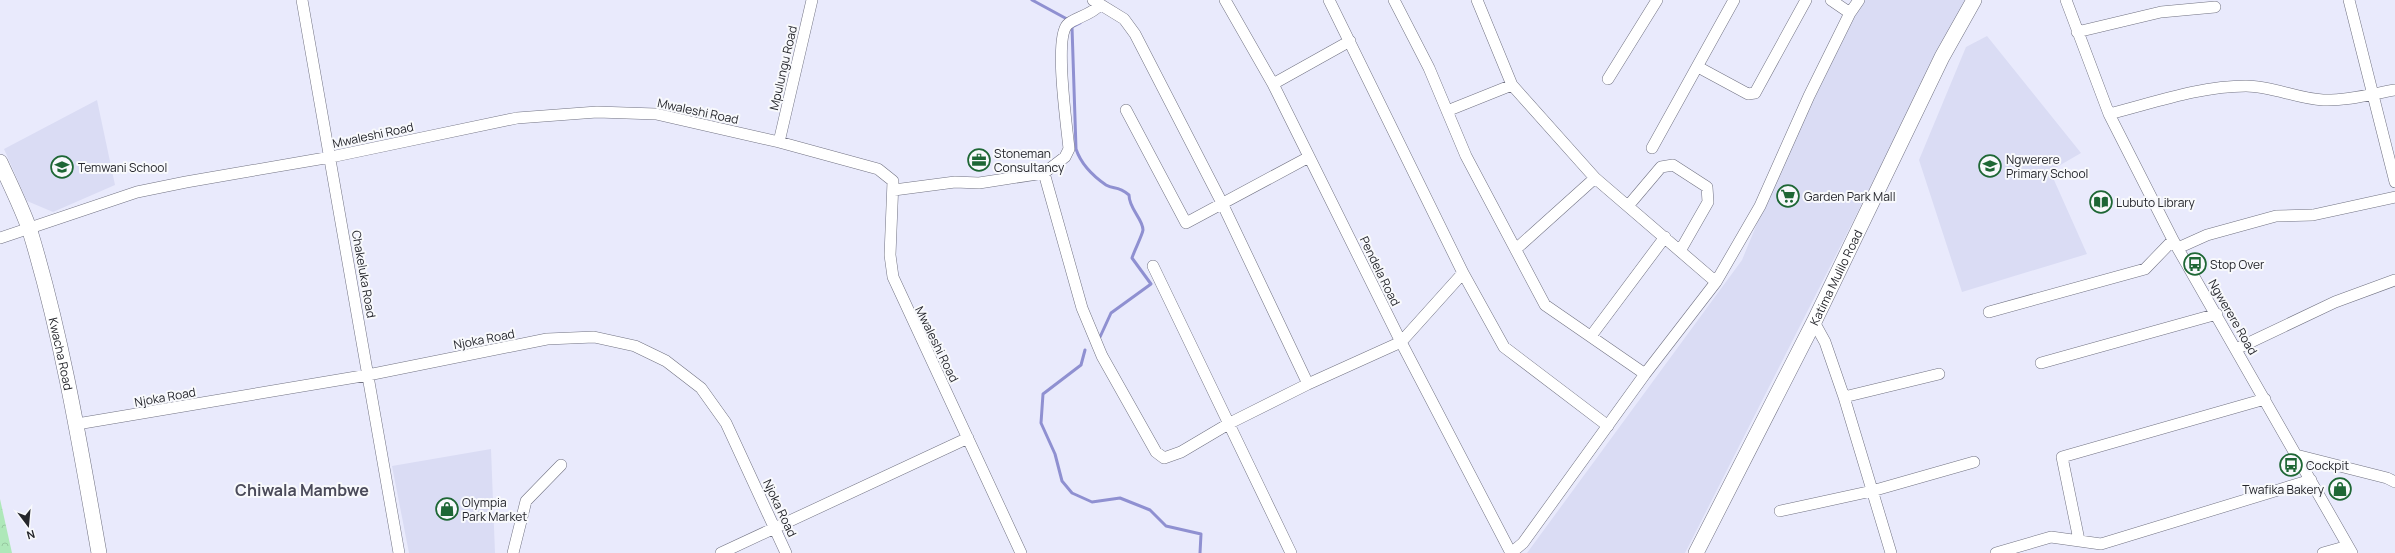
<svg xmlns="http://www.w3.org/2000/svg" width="2395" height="553" viewBox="0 0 2395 553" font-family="Manrope,sans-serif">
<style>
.built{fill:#dadcf4}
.park{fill:url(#park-crowns)}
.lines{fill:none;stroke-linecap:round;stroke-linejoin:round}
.stream{stroke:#8f90d1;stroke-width:3}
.street-casing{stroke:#717282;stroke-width:12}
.secondary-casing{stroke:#717282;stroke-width:16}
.street{stroke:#fff;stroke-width:11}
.secondary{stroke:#fff;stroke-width:15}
.labels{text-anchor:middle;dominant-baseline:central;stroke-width:4;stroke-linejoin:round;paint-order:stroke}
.street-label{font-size:12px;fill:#25262c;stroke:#f8f9fc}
.poi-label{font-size:12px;fill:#25262c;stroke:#f8f9fc;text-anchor:start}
.district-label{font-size:16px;font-weight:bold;fill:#4b4b5a;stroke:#f8f9fc}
</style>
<defs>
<pattern id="park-crowns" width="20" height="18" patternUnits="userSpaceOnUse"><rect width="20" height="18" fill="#aee8b9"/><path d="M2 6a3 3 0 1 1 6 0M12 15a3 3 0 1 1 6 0" fill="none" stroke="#96c79f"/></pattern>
</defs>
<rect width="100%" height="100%" fill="#e9eafc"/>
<!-- built -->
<path class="built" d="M1865,0H1965L1685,553H1527L1742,260L1778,173L1856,14Z
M1987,36L2081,153L2050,171L2087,254L1962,292L1919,160L1966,47Z
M97,100L115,185L53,212L27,201L4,149Z
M491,449L495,553H409L392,466Z"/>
<!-- park -->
<path class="park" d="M0,499L12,553H0Z"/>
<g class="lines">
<!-- stream -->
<path class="stream" d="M1032,0L1067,19
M1080,23L1072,27L1076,149C1081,164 1093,176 1106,185C1114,190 1117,185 1129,195C1129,209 1143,219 1143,230C1142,236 1134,251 1132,258L1151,284L1111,313L1100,337
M1085,350L1081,365L1043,394L1041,423L1055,454L1062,481L1072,493L1092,502L1120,498L1150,510L1166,526L1201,534L1200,553"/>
<!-- street casing -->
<g class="street-casing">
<path id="street" d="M302,0L399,553
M1093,0L1124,19L1135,34L1222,203L1308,384
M1225,0L1273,84L1401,342L1511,553
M1394,0L1429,68L1466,156L1545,305L1645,374
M1477,0L1512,85L1595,178L1716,282
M1831,0L1850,13
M2066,0L2109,114L2173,240L2352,553
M2349,0L2395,182
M2077,32L2161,12L2215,7
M1698,67L1748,94L1755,93L1806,0
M1608,79L1657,0
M1273,84L1350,41
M1126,110L1186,223L1309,157
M1447,111L1512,85
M2109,114C2153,103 2200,86 2246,86C2272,86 2298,99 2323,100C2347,101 2372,94 2395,90
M779,142L812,0
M1652,148L1734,0
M1044,173L1082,308L1102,356L1156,452L1164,458L1181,452L1230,423L1308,384L1401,342L1463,273L1329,0
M894,190L955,182L979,183L1044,173L1065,157L1069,149C1067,127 1054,40 1067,25C1073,18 1090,16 1100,5
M1628,206L1661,167L1673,165L1707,187L1708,202L1680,251
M0,238L137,192L186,182L331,157L517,118L597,112L656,114L779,142L878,169L893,181L890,255L893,277L1021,553
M2178,248L2207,235L2276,216L2313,215L2395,197
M1516,249L1595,178
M1153,266L1291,553
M1463,273L1504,347L1608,426
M1989,312L2145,269L2173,240
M1814,322L1825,342L1844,397L1891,553
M1591,336L1665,237
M2236,349L2335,302L2395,280
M2041,363L2217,314
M1844,397L1939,374
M77,424L368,375L547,339L594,337L635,346L666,361L701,388L726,423L786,553
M2296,455L2387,478L2395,482
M1780,511L1872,491L1974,462
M2079,540L2062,457L2265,399
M513,553L526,501L561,465
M721,553L968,438
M1511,553L1523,543L1645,374L1716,282L1760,206L1809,96L1850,13L1859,0
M1996,553L2051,537L2101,544L2311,480
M2323,553L2348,546"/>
</g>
<!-- secondary casing -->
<g class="secondary-casing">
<g id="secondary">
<path id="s1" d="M0,162C10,184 22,208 30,231C62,336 80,445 99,553"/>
<path id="s2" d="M1696,553L1814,322L1942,57L1974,0"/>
</g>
</g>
<!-- street -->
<use href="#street" class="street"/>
<!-- secondary -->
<use href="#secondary" class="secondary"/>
</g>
<!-- icons -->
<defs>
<g id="office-ring" transform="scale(1.15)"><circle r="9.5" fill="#f8f9fc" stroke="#1e6735" stroke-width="1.5"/><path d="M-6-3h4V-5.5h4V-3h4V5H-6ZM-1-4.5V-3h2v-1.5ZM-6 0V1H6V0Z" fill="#1e6735"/></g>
<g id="school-ring" transform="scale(1.15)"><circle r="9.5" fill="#f8f9fc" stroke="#1e6735" stroke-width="1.5"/><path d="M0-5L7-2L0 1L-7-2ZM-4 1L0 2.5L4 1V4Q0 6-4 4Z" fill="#1e6735"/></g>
<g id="supermarket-ring" transform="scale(1.15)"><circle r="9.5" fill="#f8f9fc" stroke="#1e6735" stroke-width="1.5"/><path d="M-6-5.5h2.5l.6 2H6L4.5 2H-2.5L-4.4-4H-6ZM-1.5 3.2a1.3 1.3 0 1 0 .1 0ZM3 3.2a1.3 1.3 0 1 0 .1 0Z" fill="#1e6735"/></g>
<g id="library-ring" transform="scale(1.15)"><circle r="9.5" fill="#f8f9fc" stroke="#1e6735" stroke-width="1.5"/><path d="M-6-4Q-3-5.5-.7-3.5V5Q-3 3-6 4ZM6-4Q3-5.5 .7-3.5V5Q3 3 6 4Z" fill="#1e6735"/></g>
<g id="bus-ring" transform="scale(1.15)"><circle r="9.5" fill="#f8f9fc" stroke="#1e6735" stroke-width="1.5"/><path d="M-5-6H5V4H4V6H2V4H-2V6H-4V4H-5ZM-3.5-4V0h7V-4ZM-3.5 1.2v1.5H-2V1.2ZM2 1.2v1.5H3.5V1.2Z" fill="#1e6735"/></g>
<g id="shop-ring" transform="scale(1.15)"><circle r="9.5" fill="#f8f9fc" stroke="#1e6735" stroke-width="1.5"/><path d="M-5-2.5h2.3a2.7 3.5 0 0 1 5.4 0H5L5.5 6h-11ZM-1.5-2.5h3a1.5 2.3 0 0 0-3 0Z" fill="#1e6735"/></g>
</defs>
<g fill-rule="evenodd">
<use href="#office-ring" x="979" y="160"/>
<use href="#school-ring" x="1990" y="166"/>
<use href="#school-ring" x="62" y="167"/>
<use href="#supermarket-ring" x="1788" y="196"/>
<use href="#library-ring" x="2101" y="202"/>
<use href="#bus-ring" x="2195" y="264"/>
<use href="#bus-ring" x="2291" y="465"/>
<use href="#shop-ring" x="2340" y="489"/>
<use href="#shop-ring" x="447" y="509"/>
</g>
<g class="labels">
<!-- street labels -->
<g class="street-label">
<text transform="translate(783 68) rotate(-77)">Mpulungu Road</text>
<text transform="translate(698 111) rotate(12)">Mwaleshi Road</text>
<text transform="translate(373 135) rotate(-12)">Mwaleshi Road</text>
<text transform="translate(1380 271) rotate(64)">Pendela Road</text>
<text transform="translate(364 274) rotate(80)">Chakeluka Road</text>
<text stroke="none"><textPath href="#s2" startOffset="309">Katima Mulilo Road</textPath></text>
<text transform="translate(2233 317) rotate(60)">Ngwerere Road</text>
<text transform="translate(484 339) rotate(-11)">Njoka Road</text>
<text transform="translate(937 344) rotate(64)">Mwaleshi Road</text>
<text stroke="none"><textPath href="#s1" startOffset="202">Kwacha Road</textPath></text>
<text transform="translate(165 397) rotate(-10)">Njoka Road</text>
<text transform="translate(780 508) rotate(65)">Njoka Road</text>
</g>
<!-- poi labels -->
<g class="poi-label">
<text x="994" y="153">Stoneman<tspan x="994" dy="14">Consultancy</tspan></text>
<text x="2006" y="159">Ngwerere<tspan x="2006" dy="14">Primary School</tspan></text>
<text x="78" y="167">Temwani School</text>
<text x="1804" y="196">Garden Park Mall</text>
<text x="2116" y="202">Lubuto Library</text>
<text x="2210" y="264">Stop Over</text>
<text x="2306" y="465">Cockpit</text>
<text x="2324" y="489" text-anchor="end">Twafika Bakery</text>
<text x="462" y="502">Olympia<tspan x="462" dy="14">Park Market</tspan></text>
</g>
<!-- district labels -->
<g class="district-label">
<text x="302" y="490">Chiwala Mambwe</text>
</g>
</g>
<!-- north arrow -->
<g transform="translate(28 525) rotate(164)" stroke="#f8f9fc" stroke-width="3" paint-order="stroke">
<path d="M0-3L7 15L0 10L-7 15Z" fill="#25262c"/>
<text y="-6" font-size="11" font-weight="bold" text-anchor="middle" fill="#25262c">N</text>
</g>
</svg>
